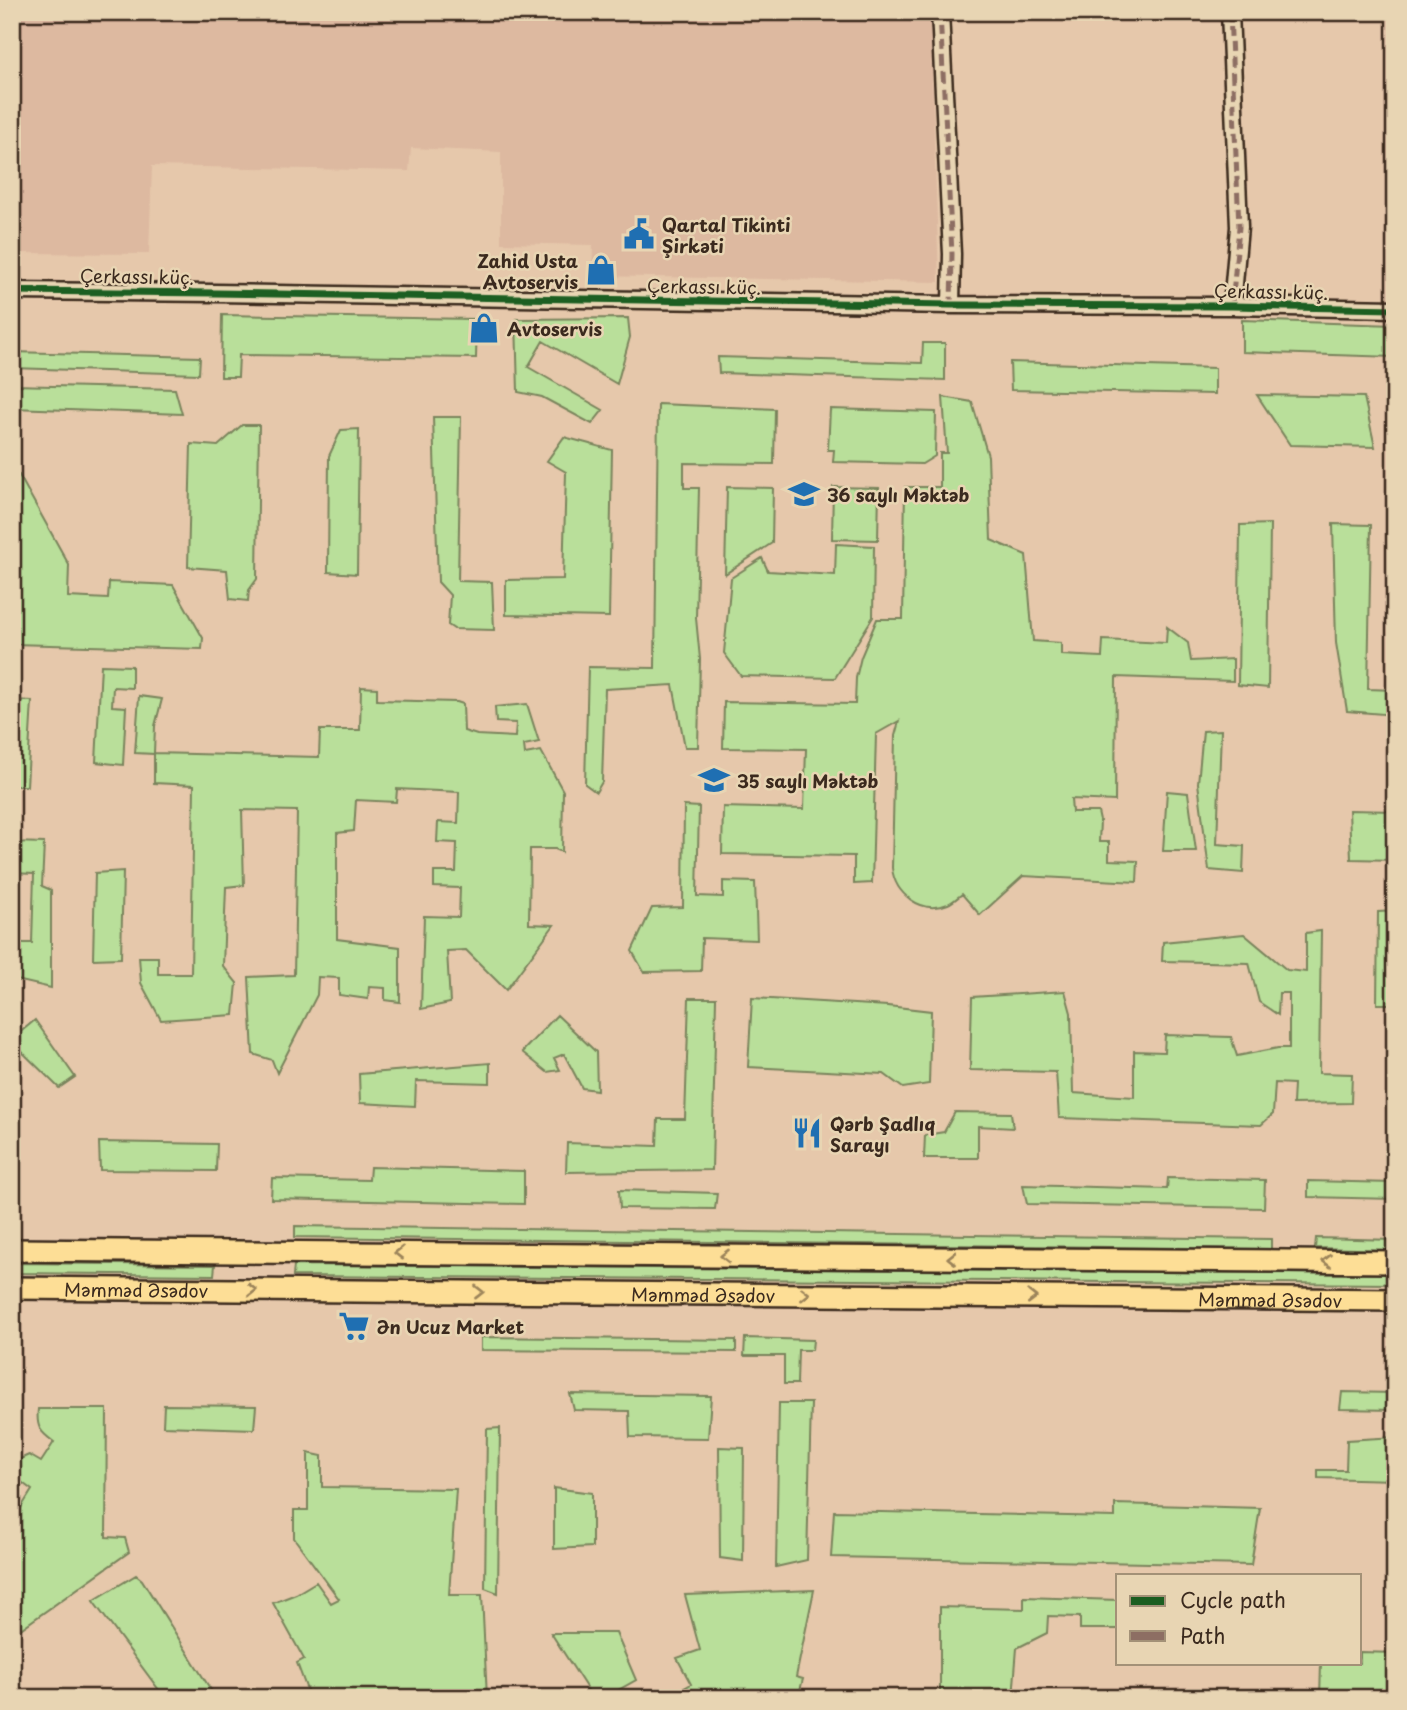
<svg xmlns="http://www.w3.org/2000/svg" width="1407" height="1710" viewBox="0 0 1407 1710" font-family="'Playpen Sans',sans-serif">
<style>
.built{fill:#ddb9a0}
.green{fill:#b9df9a;stroke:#7a845c;stroke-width:2}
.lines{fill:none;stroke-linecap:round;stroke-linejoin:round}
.minor-casing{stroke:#3b2a1e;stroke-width:21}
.major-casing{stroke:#3b2a1e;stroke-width:26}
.minor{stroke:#e8d5b3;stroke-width:16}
.major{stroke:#fdde96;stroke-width:21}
.quiet{stroke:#8d6e63;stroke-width:5;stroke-dasharray:10 5;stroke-linecap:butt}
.cycleway-casing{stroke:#e8d5b3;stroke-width:11}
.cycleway{stroke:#1b5e20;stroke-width:7}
.oneway{stroke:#9c845a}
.labels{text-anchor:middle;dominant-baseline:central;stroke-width:5;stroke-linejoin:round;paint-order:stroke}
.poi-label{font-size:18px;font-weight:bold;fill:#3b2a1e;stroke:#e8d5b3;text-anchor:start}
.street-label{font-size:18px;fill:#3b2a1e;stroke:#e8d5b3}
</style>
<rect width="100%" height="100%" fill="#e6c8ab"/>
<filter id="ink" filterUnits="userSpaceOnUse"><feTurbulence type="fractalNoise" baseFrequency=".0143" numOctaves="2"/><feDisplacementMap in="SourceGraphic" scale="14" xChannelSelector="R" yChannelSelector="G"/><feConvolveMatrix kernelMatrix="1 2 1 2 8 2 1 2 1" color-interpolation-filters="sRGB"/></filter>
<g filter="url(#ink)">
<!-- built -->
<path class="built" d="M12,12H930L939,282L592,276L593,245L501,243V152L411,148L409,171L152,166L149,254L12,253Z"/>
<!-- green -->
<path class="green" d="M222,315L477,319L476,358L239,355L238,377H221Z
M628,318L630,337L617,384L543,341L528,367L603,410L592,424L542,397L518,392L516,319Z
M1242,320L1395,325V357L1242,352Z
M923,343H945V380L719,373L718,357L922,363Z
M12,352L200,357L199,374L12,368Z
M1010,362L1215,368V394L1011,390Z
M12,385L175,389L182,414L12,408Z
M1257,395L1364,397L1375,447L1290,445Z
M943,397L972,402L988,456L991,540L1026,555L1033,641L1061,643V655L1102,657L1103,640L1166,643L1167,627L1188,643L1191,661L1233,659V681L1116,677L1115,801L1071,799L1072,812H1098L1100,821L1099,842H1109V860L1138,861L1137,882L1023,876L980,915L962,894C958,897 953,902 948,904C921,915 895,894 892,868L895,736L899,721L876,734L872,883L854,884V856L722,854L723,807L804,809L806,749L723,748L724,702L855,704L856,678L861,657L877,619H903L905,487H940V453H947Z
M658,404L775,409L774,464L684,463V488H699L696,618L700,659L698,747H685L673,685L605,689L602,782L596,792L585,784L588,667L655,668Z
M830,409L936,412L935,456L922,464L833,462L834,450H828Z
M433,417H461L458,581L492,582L494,630L454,629L448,625L450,595L438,582Z
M242,425H259L257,579L249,590L248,601L230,599L227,570L188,567L191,444L218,446Z
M359,429L357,574L328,572L329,456L341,430Z
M564,437L612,450L609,617L506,615V580L563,579L566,472L547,461Z
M12,475H19L69,565L68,597L108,599L109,582L173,585L203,638L202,649L12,644Z
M727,487L773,488L772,543L725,574Z
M833,487L879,488L878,540L832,539Z
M1270,524L1268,688L1238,685L1240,525Z
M1333,524L1371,525L1368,689L1395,690V715L1347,711L1336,643Z
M836,544L874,546L873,617L835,678L741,676L724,653L731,578L762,558L768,571L835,575Z
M101,665L132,666V688L113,687L112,706L126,707L123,765L96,762Z
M361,687L377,688V700L457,702L463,704L464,731L477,735L515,737L516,723L496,722L495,707L527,704L539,742L524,745L525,754L541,751L563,791L562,852L555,849H530L529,924L554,925L506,990L466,950L447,951L450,1003L421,1009L424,916L459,917L460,888L434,887V872H456L457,843L437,842L438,822L458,823L459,792L397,789L396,802L356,800L354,831L337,833V939L400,947V1002L385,1000V988L369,987L368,999L339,995V978L318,977L317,995L277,1073L272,1060L253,1054L249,977L294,975L297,811L242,810L244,885L226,887L223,966L237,983L234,1015L161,1020L141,983L139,957H158V974H191L194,785L154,783V754L135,753L139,696L162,699L155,726L154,753L319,757L320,730H360Z
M12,700L32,701L27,786H12Z
M1221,730L1217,844L1244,846L1243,873L1209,870L1198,783L1203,731Z
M1167,791L1188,793L1196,851H1163Z
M684,806L699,807L697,896L723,897V881L755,882L757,940L702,938L701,971L644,972L632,951L652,908L683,907Z
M1349,810L1395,811V860L1351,859Z
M12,842L44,843L42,886L51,890V988L12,979V943H32L34,874L12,873Z
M123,871L121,958L93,959L95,873Z
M1395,911V1004H1377L1378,912Z
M1321,931L1319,1073L1352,1074L1351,1103L1293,1104L1294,1084L1275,1083L1273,1114L1261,1125L1059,1118L1056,1072L970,1070L972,997L1065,991L1071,1013L1073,1093L1134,1097V1051L1164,1052L1165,1035L1231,1037L1237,1056L1278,1048H1289V993H1279L1278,1015L1259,1002L1249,963L1162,961L1163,942L1244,934L1287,970L1306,972V933Z
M689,998H716L712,1170L566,1172L567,1143L657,1146L658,1119H685Z
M752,998L888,1006L931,1011L929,1084L903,1088L884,1074L748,1067Z
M557,1015L596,1052L597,1090L582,1088L564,1054L554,1058L560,1070L547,1072L522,1052Z
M35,1020L75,1077L59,1088L12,1042V1039Z
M490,1063V1083L416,1081L415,1106L360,1103L359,1074Z
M955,1112L1011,1113L1013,1128L978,1126V1158H924L925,1135L944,1132Z
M99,1142L217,1144L216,1171L100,1170Z
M370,1167L524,1171V1204L271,1199L272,1178L369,1180Z
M1168,1178L1265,1180L1264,1208L1027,1204L1023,1185L1167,1189Z
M1308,1181L1395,1183V1199L1308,1197Z
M619,1190L717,1193L715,1209L620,1208Z
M295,1226L1271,1239V1249L295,1237Z
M1316,1238L1395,1240V1250L1315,1248Z
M12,1263L215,1265L214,1275L12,1273Z
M294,1265L1395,1274V1284L293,1276Z
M481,1337L736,1340V1352L481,1350Z
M745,1338L813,1340L812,1350H798L797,1384H784V1356H744Z
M1342,1392L1395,1393V1410L1340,1409Z
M570,1394L711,1396L708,1438L630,1437L629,1411L574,1410Z
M779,1403H811L807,1560L776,1567Z
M164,1405L256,1406L254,1429L163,1426Z
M38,1409H107L106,1537L125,1538L129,1552L12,1635V1507L19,1511L32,1490L12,1475C12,1463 19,1459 29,1455L41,1462L54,1442C40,1432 36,1427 38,1409Z
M500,1428L498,1593L485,1588L487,1429Z
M1395,1437V1480L1318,1478V1470H1346L1347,1440Z
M719,1447L744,1448L743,1561L720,1558Z
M308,1453L322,1456V1487L456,1489L449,1595H482L487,1698H310L297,1663L304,1659L273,1603L296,1594L316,1582L331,1603L339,1599L294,1538V1510H308Z
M554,1488L592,1493V1547L554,1549Z
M1115,1504L1260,1508L1251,1565L831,1557L834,1511L1115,1517Z
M136,1575L142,1580L216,1698H165L93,1601Z
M814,1590L796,1677L803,1679L798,1698H667L691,1684L677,1658L700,1650L685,1595Z
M1024,1597L1118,1600V1629H1080V1617L1048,1616L1047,1633L1017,1648L1013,1698H940V1607L1024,1609Z
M551,1633H616L636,1680L604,1698H593Z
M1360,1652L1395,1653V1698H1320L1321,1663H1360Z"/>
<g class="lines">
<!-- minor casing -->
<g class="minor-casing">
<path id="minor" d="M940,12L952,254L951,305
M1230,12L1239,227L1232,306
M12,291L215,293L951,305L1232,306L1395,309"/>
</g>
<!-- major casing -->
<g class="major-casing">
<g id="major">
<path d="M12,1250L1395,1262"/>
<path id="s1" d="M12,1288L1395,1300"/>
</g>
</g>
<!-- minor -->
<use href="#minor" class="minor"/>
<!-- major -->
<use href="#major" class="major"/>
<!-- quiet -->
<path class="quiet" d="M940,12L952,254L951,305
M1230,12L1239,227L1232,306"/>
<!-- cycleway casing -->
<g class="cycleway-casing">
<path id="cycleway" d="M12,291L215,293L951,305L1232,306L1395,309"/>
</g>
<!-- cycleway -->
<use href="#cycleway" class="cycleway"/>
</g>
<!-- one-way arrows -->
<defs><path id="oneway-chevron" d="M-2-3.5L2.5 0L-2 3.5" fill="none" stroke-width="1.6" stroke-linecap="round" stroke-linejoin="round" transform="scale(1.75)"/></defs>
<g class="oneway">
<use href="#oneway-chevron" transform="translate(399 1253) rotate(-180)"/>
<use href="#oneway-chevron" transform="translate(725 1256) rotate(-180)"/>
<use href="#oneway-chevron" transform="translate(952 1258) rotate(-180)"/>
<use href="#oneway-chevron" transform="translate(1327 1261) rotate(-180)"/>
<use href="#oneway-chevron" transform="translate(252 1290)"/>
<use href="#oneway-chevron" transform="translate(479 1292)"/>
<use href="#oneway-chevron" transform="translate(805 1294)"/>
<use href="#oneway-chevron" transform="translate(1032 1297) rotate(1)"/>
</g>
</g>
<!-- icons -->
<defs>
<g id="civic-bare" transform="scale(2.415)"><path d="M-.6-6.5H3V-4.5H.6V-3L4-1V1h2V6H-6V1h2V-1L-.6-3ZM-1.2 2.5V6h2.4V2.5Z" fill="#1f6fb2" stroke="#e8d5b3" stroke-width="2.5" paint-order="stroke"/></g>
<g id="shop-bare" transform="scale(2.415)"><path d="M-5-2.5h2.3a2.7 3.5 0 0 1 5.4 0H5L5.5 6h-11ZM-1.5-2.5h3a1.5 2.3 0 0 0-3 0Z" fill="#1f6fb2" stroke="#e8d5b3" stroke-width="2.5" paint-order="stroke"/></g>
<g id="school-bare" transform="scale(2.415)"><path d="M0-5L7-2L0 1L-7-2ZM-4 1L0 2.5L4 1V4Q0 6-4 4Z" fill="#1f6fb2" stroke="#e8d5b3" stroke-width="2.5" paint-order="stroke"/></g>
<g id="restaurant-bare" transform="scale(2.415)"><path d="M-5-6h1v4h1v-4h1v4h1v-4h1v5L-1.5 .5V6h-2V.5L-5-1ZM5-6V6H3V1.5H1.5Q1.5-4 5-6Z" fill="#1f6fb2" stroke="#e8d5b3" stroke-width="2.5" paint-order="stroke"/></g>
<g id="supermarket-bare" transform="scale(2.415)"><path d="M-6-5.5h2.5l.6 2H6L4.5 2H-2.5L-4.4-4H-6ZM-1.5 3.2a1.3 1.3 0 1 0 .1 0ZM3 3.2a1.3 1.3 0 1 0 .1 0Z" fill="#1f6fb2" stroke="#e8d5b3" stroke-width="2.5" paint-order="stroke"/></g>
</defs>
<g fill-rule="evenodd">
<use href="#civic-bare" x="639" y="234"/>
<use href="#shop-bare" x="601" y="270"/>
<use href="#shop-bare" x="484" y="328"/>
<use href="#school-bare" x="804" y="494"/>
<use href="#school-bare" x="714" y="780"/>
<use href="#restaurant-bare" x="807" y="1133"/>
<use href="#supermarket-bare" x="354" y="1326"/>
</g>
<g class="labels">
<!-- poi labels -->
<g class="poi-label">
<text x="662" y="224">Qartal Tikinti<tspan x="662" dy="21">Şirkәti</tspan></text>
<text x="578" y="260" text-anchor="end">Zahid Usta<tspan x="578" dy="21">Avtoservis</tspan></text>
<text x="507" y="328">Avtoservis</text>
<text x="827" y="494">36 saylı Məktəb</text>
<text x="737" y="780">35 saylı Məktəb</text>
<text x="830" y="1123">Qәrb Şadlıq<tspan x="830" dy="21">Sarayı</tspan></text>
<text x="377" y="1326">Ən Ucuz Market</text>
</g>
<!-- street labels -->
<g class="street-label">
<text transform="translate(137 276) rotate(1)">Çerkassı küç.</text>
<text transform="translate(704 286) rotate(1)">Çerkassı küç.</text>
<text transform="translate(1271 291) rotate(1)">Çerkassı küç.</text>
<text stroke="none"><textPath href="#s1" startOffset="124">Məmməd Əsədov</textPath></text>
<text stroke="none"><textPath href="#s1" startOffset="691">Məmməd Əsədov</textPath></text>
<text stroke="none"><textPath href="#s1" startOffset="1258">Məmməd Əsədov</textPath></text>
</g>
</g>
<!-- margin -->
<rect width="1407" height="1710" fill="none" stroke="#e8d5b3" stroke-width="42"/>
<rect x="21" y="21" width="1365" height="1668" fill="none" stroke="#3b2a1e" stroke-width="2.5" filter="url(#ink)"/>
<!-- legend -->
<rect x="1116" y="1574" width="245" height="91" fill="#e8d5b3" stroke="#a39177" stroke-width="2"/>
<rect x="1130" y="1596" width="35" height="10" fill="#1b5e20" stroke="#a39177" stroke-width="2"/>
<text x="1180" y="1608" font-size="21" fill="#3b2a1e">Cycle path</text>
<rect x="1130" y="1631" width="35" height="10" fill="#8d6e63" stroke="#a39177" stroke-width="2"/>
<text x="1180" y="1644" font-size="21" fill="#3b2a1e">Path</text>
</svg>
